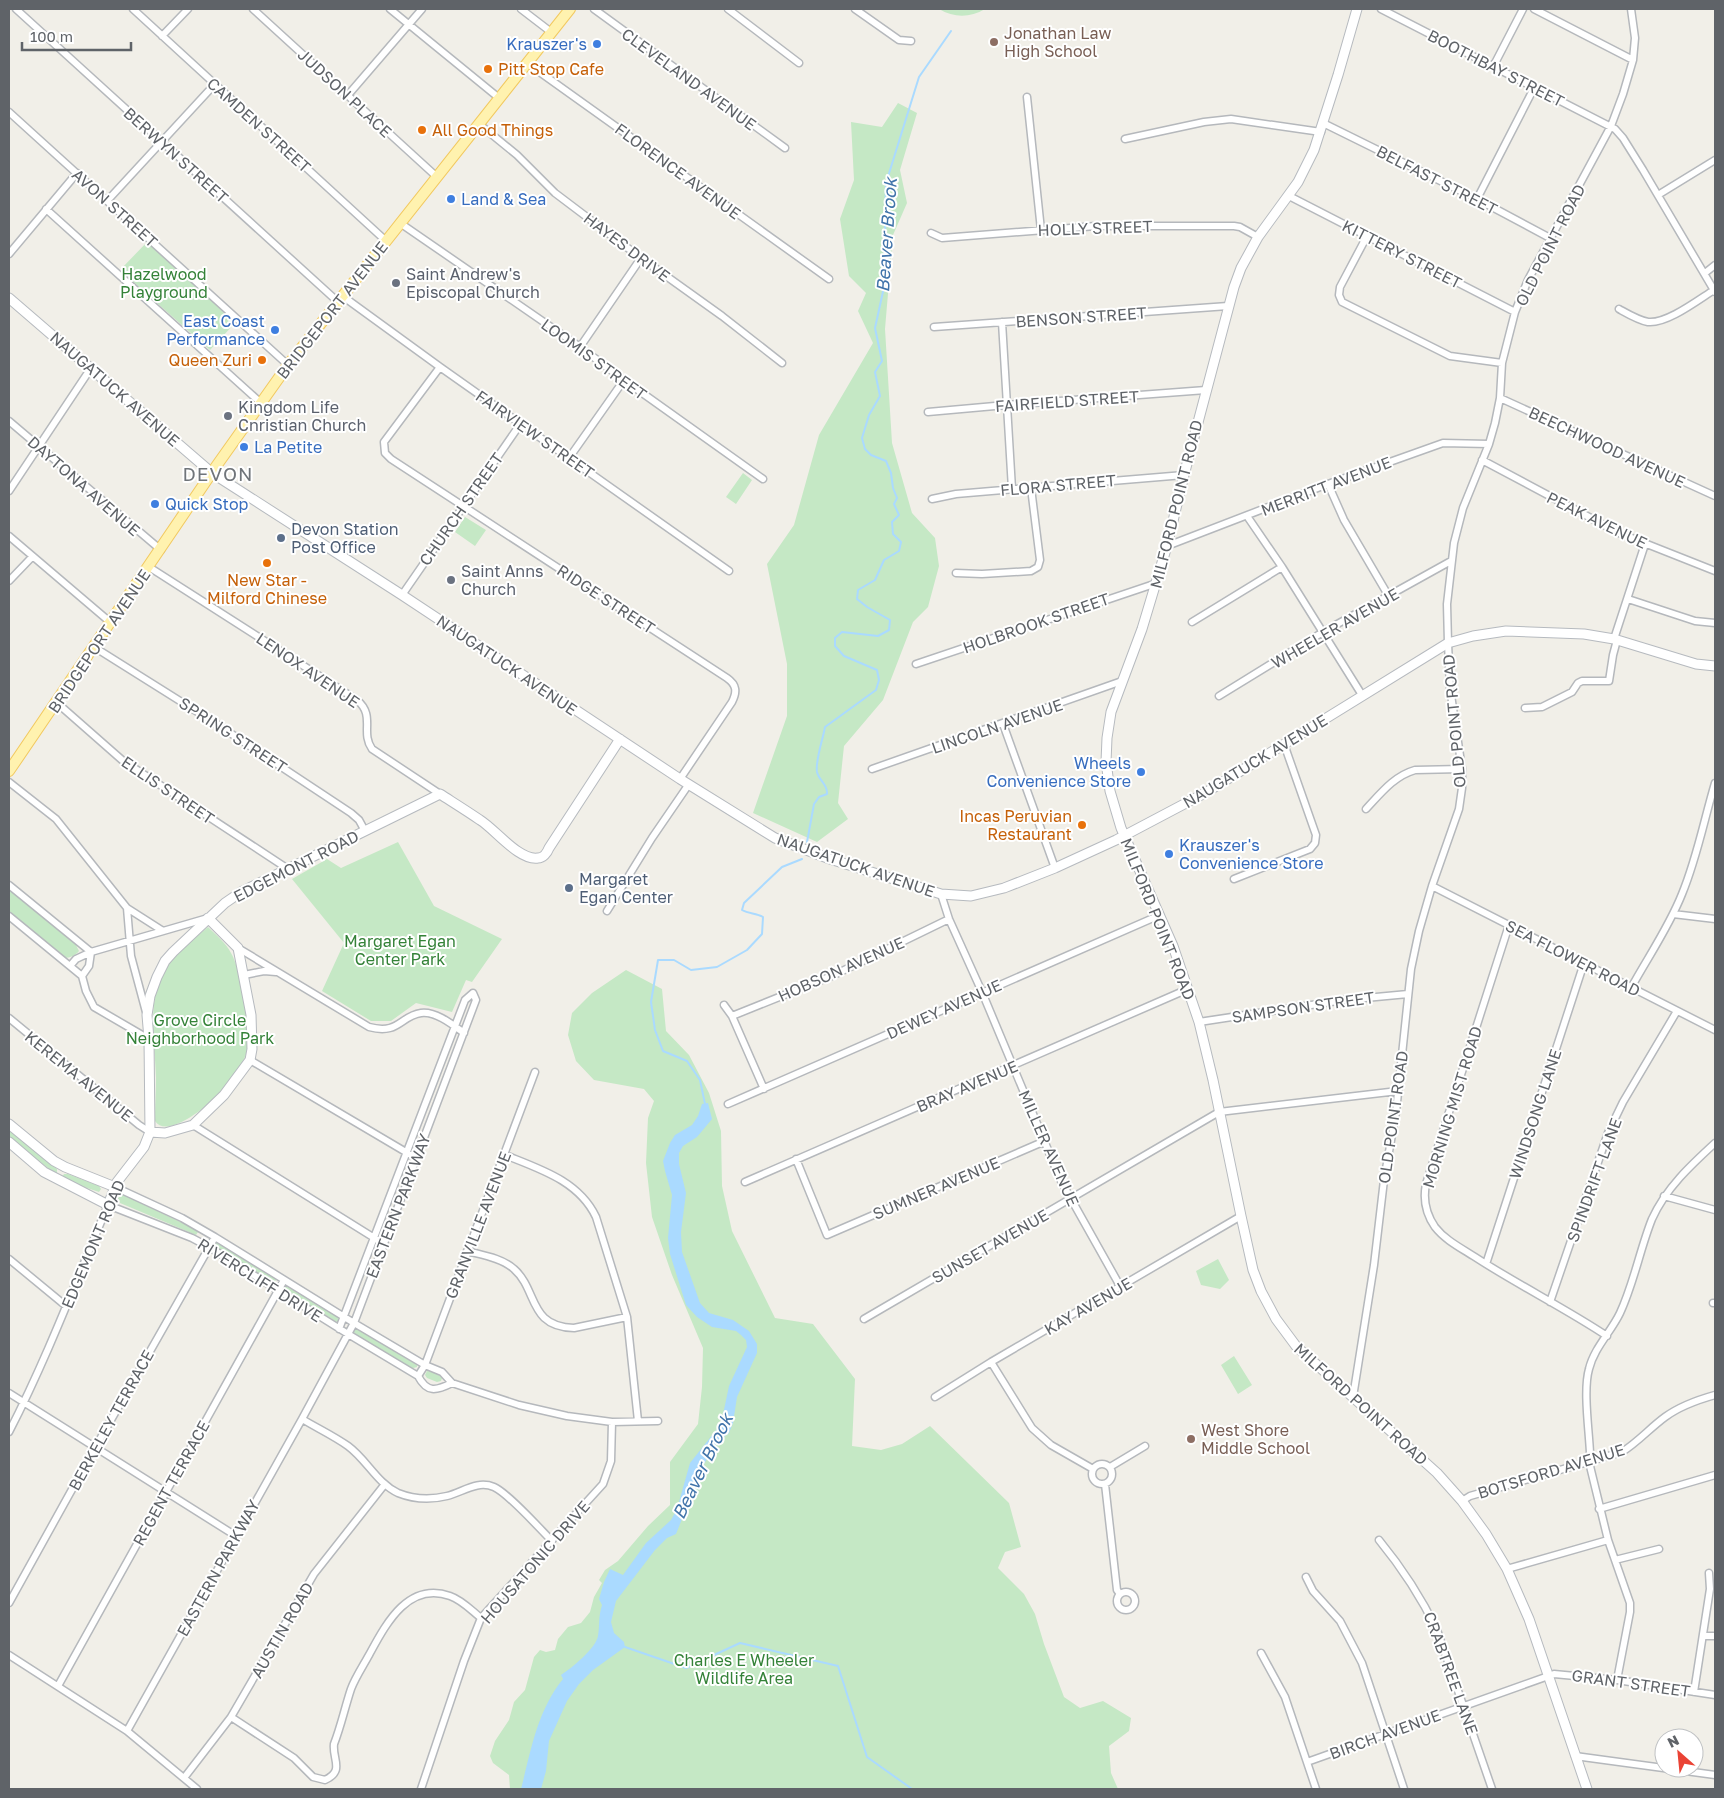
<svg xmlns="http://www.w3.org/2000/svg" width="1724" height="1798" viewBox="0 0 1724 1798" font-family="'Golos Text',sans-serif">
<style>
.green{fill:#c5e8c5}
.water{fill:#aadaff}
.lines{fill:none;stroke-linecap:round;stroke-linejoin:round}
.stream{stroke:#aadaff;stroke-width:2}
.street-casing{stroke:#b5b8bc;stroke-width:9}
.secondary-casing{stroke:#b6babf;stroke-width:11}
.primary-casing{stroke:#f2c960;stroke-width:12}
.street{stroke:#fff;stroke-width:6}
.secondary{stroke:#fff;stroke-width:9}
.primary{stroke:#fff2af;stroke-width:10}
.education-dot{fill:#8d6e63;stroke:#fff;stroke-width:2}
.shop-dot{fill:#3f7fe0;stroke:#fff;stroke-width:2}
.food-dot{fill:#e8710a;stroke:#fff;stroke-width:2}
.worship-dot{fill:#6b7280;stroke:#fff;stroke-width:2}
.service-dot{fill:#5c6f8a;stroke:#fff;stroke-width:2}
.labels{text-anchor:middle;dominant-baseline:central;stroke-width:4;stroke-linejoin:round;paint-order:stroke}
.education-label{font-size:16px;fill:#785e54;stroke:#fff;text-anchor:start}
.shop-label{font-size:16px;fill:#366cbe;stroke:#fff;text-anchor:start}
.street-label{font-size:16px;fill:#5f6368;stroke:#fff}
.food-label{font-size:16px;fill:#c56008;stroke:#fff;text-anchor:start}
.park-label{font-size:16px;fill:#348238;stroke:#fff}
.worship-label{font-size:16px;fill:#5b616d;stroke:#fff;text-anchor:start}
.service-label{font-size:16px;fill:#4e5e75;stroke:#fff;text-anchor:start}
.water-label{font-size:18px;font-style:italic;fill:#4174aa;stroke:#fff}
.quarter-label{font-size:19px;letter-spacing:1px;fill:#70757a;stroke:#fff}
</style>
<rect width="100%" height="100%" fill="#f1efe8"/>
<!-- green -->
<path class="green" d="M939,9H985C970,18 954,18 939,9Z
M898,103L917,113L900,170L907,203L893,235L885,329L892,443L912,513L935,538L939,566L928,607L913,622L883,700L844,746L838,803L848,819L817,842L753,813L787,716V664L767,564L794,525L819,435L873,343L858,311L866,293L849,276L840,219L854,180L851,122L882,127Z
M148,241L235,323L210,350L122,272L121,269Z
M743,473L752,480L736,504L726,497Z
M465,517L486,530L475,546L455,532Z
M398,842L434,906L502,939L472,982L466,980L452,1012L416,1003L391,1021H371L322,991L344,943L292,879L327,859L341,868Z
M9,888L76,945L79,951C76,955 70,958 65,958L9,911Z
M208,927C216,935 226,943 231,953C242,972 254,1037 245,1057C240,1068 232,1080 224,1089C214,1101 168,1141 155,1121C155,1106 156,1092 156,1078C155,1039 145,999 168,964C179,949 194,939 208,927Z
M626,970L662,989L666,1031L689,1055L709,1093L721,1131L722,1186L732,1231L775,1318L813,1324L855,1379L852,1446L881,1450L902,1444L930,1426L1009,1503L1021,1547L1005,1552L998,1568L1024,1594L1035,1614L1044,1644L1064,1697L1080,1708L1103,1701L1131,1718L1129,1731L1109,1746L1111,1773L1118,1789H510L509,1775L493,1763L490,1756L495,1741L509,1720L514,1702L525,1690L534,1657L540,1650L546,1652L555,1650L558,1639L568,1627L581,1623L590,1612L594,1597L602,1583L599,1580L605,1570L618,1561L648,1526L670,1505V1462L698,1424L702,1387L703,1348L672,1275L652,1217L646,1163L648,1118L654,1101L644,1089L594,1080L576,1061L568,1035L572,1013L592,993Z
M9,1129L57,1169V1173L55,1174L9,1136Z
M64,1174H68L99,1186L101,1189L99,1192L63,1180L62,1177Z
M119,1194H122L197,1230L198,1232L196,1235L120,1203L117,1199Z
M216,1243H219L274,1276L276,1279L275,1282H273L215,1247Z
M1218,1259L1229,1280L1220,1289L1201,1285L1196,1271Z
M287,1285H290L340,1318V1322H337L287,1291L285,1288Z
M356,1328L417,1365V1367L410,1369L355,1334L353,1331Z
M1234,1356L1252,1385L1238,1394L1221,1365Z
M427,1371C433,1371 438,1374 442,1378L441,1381L437,1382L427,1378L425,1375Z"/>
<!-- water -->
<path class="water" d="M708,1103L712,1119L697,1137L683,1146L679,1153V1164L686,1193L681,1232L682,1252L700,1303L709,1313L733,1320L749,1331L757,1344V1353L737,1397L733,1423L729,1433L717,1442L704,1464L676,1534L667,1538L655,1550L616,1601L611,1622L614,1633L624,1642L625,1647L593,1670L579,1684L567,1701L549,1741L546,1771L541,1789H521C531,1751 537,1711 563,1679L561,1675C572,1668 596,1648 598,1636C600,1624 598,1618 602,1605L599,1599L604,1582L610,1569L623,1575L646,1543L671,1520L677,1509L690,1463L721,1424L729,1386L747,1347L746,1340L741,1335L736,1331L712,1327L697,1317L686,1305L670,1254L668,1238L672,1195L665,1171L663,1161L670,1143L675,1135L692,1125L698,1116L702,1104Z"/>
<g class="lines">
<!-- stream -->
<path class="stream" d="M807,842L814,804L819,797L827,794C828,784 819,781 817,772C815,761 823,739 825,727L876,690L879,680L877,670L844,656L835,646V638L842,632L878,636L889,630L890,620L867,607L857,599L858,590L875,580L884,560L899,551L901,542L893,534L892,522L899,515L894,504L897,498L893,488L891,473L886,461L871,455L865,449L862,438L869,415L880,396L875,372L882,361L875,328L884,287L886,183L919,77L951,31
M705,1104L700,1080L687,1061L663,1051L655,1030L651,1002L658,960H674L691,970L717,967L747,950L762,934L763,917C756,913 749,914 742,910L744,903L782,867L802,859
M625,1647L686,1668L740,1643L838,1666L867,1757L912,1789"/>
<!-- street casing -->
<g class="street-casing">
<path id="street" d="M16,9L337,301
M133,9L385,240
M253,9L437,177
M390,9L499,98
M521,9L551,32
M594,9L785,148
M728,9L799,63
M855,9L899,40L911,41
M1381,9L1615,129L1623,138L1643,170L1715,292
M1534,9L1633,60
M162,36L188,9
M527,63L829,279
M1493,67L1523,9
M348,95L422,9
M1027,97L1041,230
M9,112L288,365
M1323,123L1477,199L1550,238
M479,124L517,155L555,193L641,258L722,316L782,363
M1125,139L1204,122L1231,119L1321,132
M1658,195L1715,160
M1289,196L1515,312
M1477,199L1534,88
M107,201L214,85
M46,209L261,403
M400,223L580,347L624,380L763,479
M931,233L942,238L1096,226H1234L1240,227L1258,237
M1367,236L1340,287L1339,295L1342,302L1450,356L1502,363
M9,254L77,173
M1705,273L1715,265
M341,295L440,367L729,571
M1619,309C1628,314 1638,320 1648,322C1667,324 1698,300 1714,290
M1002,322L1012,489
M934,327L1228,306
M580,347L641,258
M440,367L384,442L385,453L391,459L727,678C737,685 737,692 732,702L680,779
M1500,398L1715,496
M928,412L1006,405L1206,390
M9,421L161,550
M569,458L624,380
M1482,460L1619,533L1715,571
M1328,484L1344,520L1388,595
M9,491L91,368
M932,499L956,494L1184,475
M1247,516L1282,567L1362,695
M9,536L110,622
M1167,546L1328,484L1443,443L1489,444
M149,567L357,700C376,716 360,732 372,749L440,794
M956,573L982,574L1031,571L1038,567L1040,560L1031,488
M9,581L32,557
M402,595L521,423
M1628,599L1695,621L1715,623
M1192,622L1282,567
M1614,639L1645,544
M94,647L215,723L351,813L359,820L365,831
M916,664L1157,583
M1219,696L1323,632L1451,561
M56,702L122,760L288,869
M1525,708L1542,707L1572,692L1578,683L1582,681H1609L1613,655L1617,640
M1003,724L1055,868
M872,769L1122,681
M9,782L56,819L127,908L163,931
M1366,809C1381,793 1394,776 1415,770L1462,769
M1234,879L1310,849L1315,843L1316,835L1284,744
M9,885L91,952L76,959L70,966
M1432,886L1715,1030
M941,894L949,919L982,992L1061,1181L1120,1286
M127,908L131,956L146,1012
M607,911L652,838L689,784
M1673,914L1715,919
M9,916L82,976L86,991L94,1007L149,1039
M1509,925L1426,1184C1423,1199 1426,1214 1435,1227C1445,1240 1461,1248 1475,1257C1518,1285 1565,1308 1607,1336
M238,948L369,1027C399,1035 400,1016 421,1013C436,1011 453,1025 464,1033
M244,975L264,971L276,972
M82,976L89,966L91,952L208,918
M1631,988C1648,957 1669,927 1682,894C1697,858 1704,820 1715,783
M724,1005L732,1016L764,1089
M732,1016L834,975L949,919
M9,1018L139,1125L150,1132
M1199,1022L1344,1000L1408,994
M250,1060L416,1158
M728,1104L1160,915
M193,1125L384,1244
M505,1155C540,1169 579,1181 596,1217L627,1317L638,1421
M796,1159L827,1235L1045,1141
M745,1182L1188,989
M115,1187L182,1218L215,1237L354,1323L425,1365L442,1372L452,1383L519,1405L567,1416L612,1422L658,1421
M1664,1196L1715,1210
M467,1251C482,1255 502,1258 514,1269C538,1290 528,1327 574,1328L627,1317
M9,1259L66,1306
M1486,1264L1584,963
M1550,1302L1608,1133L1623,1102L1677,1011
M1713,1303H1715
M864,1319L1219,1112L1398,1091
M991,1362L1032,1428L1051,1445L1093,1469
M418,1376L425,1365L535,1072
M9,1393L236,1536
M935,1397L991,1362L1241,1216
M1353,1397L1374,1265L1384,1180L1396,1112L1411,969L1419,931L1432,886L1459,809L1462,788V769L1450,688L1448,643L1447,604L1454,543L1463,508L1489,444L1495,423L1500,398L1502,363L1515,312L1528,280L1611,126L1623,94L1633,60L1635,38L1631,9
M302,1419C317,1428 334,1436 348,1446C367,1460 377,1483 398,1493C413,1499 431,1500 447,1496C463,1492 477,1480 494,1487C508,1493 540,1529 552,1541
M9,1432C47,1358 76,1281 108,1205L192,1238L209,1247L348,1334L418,1376C427,1393 436,1391 452,1383
M1092 1474a10 10 0 1 1 20 0a10 10 0 1 1-20 0Z
M1110,1467L1145,1446
M1105,1484L1117,1590L1120,1594
M1462,1501L1470,1496L1622,1452C1638,1442 1650,1428 1665,1417C1680,1406 1697,1400 1715,1395
M1599,1509L1715,1475
M1379,1540C1402,1568 1421,1597 1437,1630L1492,1789
M1615,1560L1659,1549
M1507,1569L1608,1540
M1306,1577L1313,1591L1340,1621L1362,1663L1404,1789
M1117 1601a9 9 0 1 1 18 0a9 9 0 1 1-18 0Z
M9,1603L95,1448L215,1237
M1703,1636H1715
M1261,1653L1285,1697L1316,1789
M9,1655L127,1731L197,1789
M1617,1680L1630,1612V1603L1608,1540L1589,1462L1590,1453C1589,1430 1583,1390 1589,1369C1594,1348 1611,1332 1620,1313C1634,1283 1640,1249 1652,1219C1666,1188 1691,1165 1715,1143
M58,1686L284,1280
M1694,1692L1710,1589L1709,1573
M231,1717L294,1758L313,1777L325,1780C345,1771 332,1759 334,1744C341,1726 345,1707 351,1689C355,1678 363,1666 369,1655C385,1626 407,1581 450,1596C462,1600 472,1611 481,1618
M127,1731L302,1419L354,1323L476,1000L473,993L465,1000L339,1329
M1575,1756L1715,1775
M1307,1762L1554,1674L1617,1680L1715,1695
M184,1778L231,1717L314,1574L385,1484
M421,1789L464,1661L481,1618L603,1484L611,1461L612,1422"/>
</g>
<!-- secondary casing -->
<g class="secondary-casing">
<path id="secondary" d="M1357,9L1338,75L1314,150L1298,182L1258,237L1241,268L1234,287L1184,475L1167,546L1142,629L1111,712L1107,738L1106,762L1110,791L1121,828L1173,946L1199,1022L1213,1080L1241,1216L1253,1270L1261,1291L1276,1319L1296,1346L1437,1473L1462,1501L1486,1534L1507,1569L1529,1619L1587,1789
M9,298L212,473L402,595L680,779L775,838L830,859L941,894L971,896L1004,888L1055,868L1116,840L1205,793L1448,643L1473,636L1506,631L1584,634L1614,639L1696,664L1715,666
M9,1124L54,1161L65,1167L115,1187
M150,1132L165,1133L193,1125L224,1095L250,1060L252,1049L251,1015L238,948L208,918
M9,1142L44,1172L108,1205L117,1182L144,1147L150,1132L149,1039L147,1015L150,996L157,977L165,961L173,952L225,903L241,892L440,794C454,803 467,811 480,820C495,829 519,861 538,858C543,858 547,853 549,848L620,739"/>
</g>
<!-- primary casing -->
<g class="primary-casing">
<path id="primary" d="M9,771L217,465L288,365L570,9"/>
</g>
<!-- street -->
<use href="#street" class="street"/>
<!-- secondary -->
<use href="#secondary" class="secondary"/>
<!-- primary -->
<use href="#primary" class="primary"/>
</g>
<!-- markers -->
<g class="education-dot">
<circle cx="994" cy="42" r="5"/>
<circle cx="1191" cy="1439" r="5"/>
</g>
<g class="shop-dot">
<circle cx="597" cy="44" r="5"/>
<circle cx="451" cy="199" r="5"/>
<circle cx="275" cy="330" r="5"/>
<circle cx="244" cy="447" r="5"/>
<circle cx="155" cy="504" r="5"/>
<circle cx="1141" cy="772" r="5"/>
<circle cx="1169" cy="854" r="5"/>
</g>
<g class="food-dot">
<circle cx="488" cy="69" r="5"/>
<circle cx="422" cy="130" r="5"/>
<circle cx="262" cy="360" r="5"/>
<circle cx="267" cy="563" r="5"/>
<circle cx="1082" cy="825" r="5"/>
</g>
<g class="worship-dot">
<circle cx="396" cy="283" r="5"/>
<circle cx="228" cy="416" r="5"/>
<circle cx="451" cy="580" r="5"/>
</g>
<g class="service-dot">
<circle cx="281" cy="538" r="5"/>
<circle cx="569" cy="888" r="5"/>
</g>
<g class="labels">
<!-- education labels -->
<g class="education-label">
<text x="1004" y="33">Jonathan Law<tspan x="1004" dy="18">High School</tspan></text>
<text x="1201" y="1430">West Shore<tspan x="1201" dy="18">Middle School</tspan></text>
</g>
<!-- shop labels -->
<g class="shop-label">
<text x="587" y="44" text-anchor="end">Krauszer's</text>
<text x="461" y="199">Land &amp; Sea</text>
<text x="265" y="321" text-anchor="end">East Coast<tspan x="265" dy="18">Performance</tspan></text>
<text x="254" y="447">La Petite</text>
<text x="165" y="504">Quick Stop</text>
<text x="1131" y="763" text-anchor="end">Wheels<tspan x="1131" dy="18">Convenience Store</tspan></text>
<text x="1179" y="845">Krauszer's<tspan x="1179" dy="18">Convenience Store</tspan></text>
</g>
<!-- street labels -->
<g class="street-label">
<text transform="translate(1496 68) rotate(27)">BOOTHBAY STREET</text>
<text transform="translate(689 79) rotate(36)">CLEVELAND AVENUE</text>
<text transform="translate(345 93) rotate(43)">JUDSON PLACE</text>
<text transform="translate(259 125) rotate(42)">CAMDEN STREET</text>
<text transform="translate(176 155) rotate(42)">BERWYN STREET</text>
<text transform="translate(678 171) rotate(36)">FLORENCE AVENUE</text>
<text transform="translate(1437 180) rotate(27)">BELFAST STREET</text>
<text transform="translate(115 208) rotate(42)">AVON STREET</text>
<text transform="translate(1095 228) rotate(-2)">HOLLY STREET</text>
<text transform="translate(1550 245) rotate(-63)">OLD POINT ROAD</text>
<text transform="translate(627 247) rotate(37)">HAYES DRIVE</text>
<text transform="translate(1402 254) rotate(27)">KITTERY STREET</text>
<text transform="translate(332 310) rotate(-52)">BRIDGEPORT AVENUE</text>
<text transform="translate(1081 317) rotate(-4)">BENSON STREET</text>
<text transform="translate(594 359) rotate(36)">LOOMIS STREET</text>
<text transform="translate(115 389) rotate(41)">NAUGATUCK AVENUE</text>
<text transform="translate(1067 401) rotate(-4)">FAIRFIELD STREET</text>
<text transform="translate(535 434) rotate(35)">FAIRVIEW STREET</text>
<text transform="translate(1607 447) rotate(25)">BEECHWOOD AVENUE</text>
<text transform="translate(1058 485) rotate(-5)">FLORA STREET</text>
<text transform="translate(84 486) rotate(41)">DAYTONA AVENUE</text>
<text transform="translate(1326 486) rotate(-21)">MERRITT AVENUE</text>
<text transform="translate(1176 504) rotate(-76)">MILFORD POINT ROAD</text>
<text transform="translate(461 509) rotate(-55)">CHURCH STREET</text>
<text transform="translate(1597 520) rotate(26)">PEAK AVENUE</text>
<text transform="translate(606 599) rotate(33)">RIDGE STREET</text>
<text transform="translate(1036 623) rotate(-19)">HOLBROOK STREET</text>
<text transform="translate(1335 628) rotate(-30)">WHEELER AVENUE</text>
<text transform="translate(99 641) rotate(-56)">BRIDGEPORT AVENUE</text>
<text transform="translate(507 665) rotate(34)">NAUGATUCK AVENUE</text>
<text transform="translate(308 670) rotate(34)">LENOX AVENUE</text>
<text transform="translate(1454 721) rotate(-95)">OLD POINT ROAD</text>
<text transform="translate(997 726) rotate(-19)">LINCOLN AVENUE</text>
<text transform="translate(233 735) rotate(33)">SPRING STREET</text>
<text transform="translate(1255 761) rotate(-31)">NAUGATUCK AVENUE</text>
<text transform="translate(168 790) rotate(34)">ELLIS STREET</text>
<text transform="translate(856 865) rotate(19)">NAUGATUCK AVENUE</text>
<text transform="translate(296 866) rotate(-27)">EDGEMONT ROAD</text>
<text transform="translate(1158 919) rotate(68)">MILFORD POINT ROAD</text>
<text transform="translate(1573 958) rotate(27)">SEA FLOWER ROAD</text>
<text transform="translate(841 969) rotate(-24)">HOBSON AVENUE</text>
<text transform="translate(1303 1007) rotate(-8)">SAMPSON STREET</text>
<text transform="translate(944 1009) rotate(-24)">DEWEY AVENUE</text>
<text transform="translate(79 1076) rotate(39)">KEREMA AVENUE</text>
<text transform="translate(967 1086) rotate(-23)">BRAY AVENUE</text>
<text transform="translate(1452 1107) rotate(-73)">MORNING MIST ROAD</text>
<text transform="translate(1535 1114) rotate(-72)">WINDSONG LANE</text>
<text transform="translate(1393 1117) rotate(-82)">OLD POINT ROAD</text>
<text transform="translate(1049 1148) rotate(66)">MILLER AVENUE</text>
<text transform="translate(1594 1180) rotate(-70)">SPINDRIFT LANE</text>
<text transform="translate(936 1188) rotate(-23)">SUMNER AVENUE</text>
<text transform="translate(398 1206) rotate(-69)">EASTERN PARKWAY</text>
<text transform="translate(478 1225) rotate(-69)">GRANVILLE AVENUE</text>
<text transform="translate(93 1244) rotate(-67)">EDGEMONT ROAD</text>
<text transform="translate(990 1246) rotate(-30)">SUNSET AVENUE</text>
<text transform="translate(260 1280) rotate(32)">RIVERCLIFF DRIVE</text>
<text transform="translate(1088 1306) rotate(-30)">KAY AVENUE</text>
<text transform="translate(1361 1404) rotate(42)">MILFORD POINT ROAD</text>
<text transform="translate(111 1420) rotate(-61)">BERKELEY TERRACE</text>
<text transform="translate(1551 1471) rotate(-17)">BOTSFORD AVENUE</text>
<text transform="translate(171 1483) rotate(-61)">REGENT TERRACE</text>
<text transform="translate(535 1562) rotate(-49)">HOUSATONIC DRIVE</text>
<text transform="translate(218 1568) rotate(-61)">EASTERN PARKWAY</text>
<text transform="translate(282 1630) rotate(-60)">AUSTIN ROAD</text>
<text transform="translate(1451 1673) rotate(70)">CRABTREE LANE</text>
<text transform="translate(1631 1683) rotate(8)">GRANT STREET</text>
<text transform="translate(1385 1734) rotate(-20)">BIRCH AVENUE</text>
</g>
<!-- food labels -->
<g class="food-label">
<text x="498" y="69">Pitt Stop Cafe</text>
<text x="432" y="130">All Good Things</text>
<text x="252" y="360" text-anchor="end">Queen Zuri</text>
<text x="267" y="580" text-anchor="middle">New Star -<tspan x="267" dy="18">Milford Chinese</tspan></text>
<text x="1072" y="816" text-anchor="end">Incas Peruvian<tspan x="1072" dy="18">Restaurant</tspan></text>
</g>
<!-- park labels -->
<g class="park-label">
<text x="164" y="274">Hazelwood<tspan x="164" dy="18">Playground</tspan></text>
<text x="400" y="941">Margaret Egan<tspan x="400" dy="18">Center Park</tspan></text>
<text x="200" y="1020">Grove Circle<tspan x="200" dy="18">Neighborhood Park</tspan></text>
<text x="744" y="1660">Charles E Wheeler<tspan x="744" dy="18">Wildlife Area</tspan></text>
</g>
<!-- worship labels -->
<g class="worship-label">
<text x="406" y="274">Saint Andrew's<tspan x="406" dy="18">Episcopal Church</tspan></text>
<text x="238" y="407">Kingdom Life<tspan x="238" dy="18">Cnristian Church</tspan></text>
<text x="461" y="571">Saint Anns<tspan x="461" dy="18">Church</tspan></text>
</g>
<!-- service labels -->
<g class="service-label">
<text x="291" y="529">Devon Station<tspan x="291" dy="18">Post Office</tspan></text>
<text x="579" y="879">Margaret<tspan x="579" dy="18">Egan Center</tspan></text>
</g>
<!-- water labels -->
<g class="water-label">
<text transform="translate(886 235) rotate(-86)">Beaver Brook</text>
<text transform="translate(702 1466) rotate(-64)">Beaver Brook</text>
</g>
<!-- quarter labels -->
<g class="quarter-label">
<text x="218" y="473">DEVON</text>
</g>
</g>
<!-- border -->
<rect width="1724" height="1798" fill="none" stroke="#5f6368" stroke-width="20"/>
<!-- north arrow -->
<g transform="translate(1679 1753) rotate(333)"><circle r="24" fill="#ffffff" stroke="#bfc1c3"/>
<path d="M0-4L9 19L0 12L-9 19Z" fill="#ea4335"/>
<text y="-8" font-size="14" font-weight="bold" text-anchor="middle" fill="#5f6368">N</text>
</g>
<!-- scale -->
<path d="M22 42v8h109v-8" fill="none" stroke="#5f6368" stroke-width="2.5"/>
<text x="30" y="42" font-size="15" fill="#5f6368" stroke="#ffffff" stroke-width="4" paint-order="stroke">100 m</text>
</svg>
